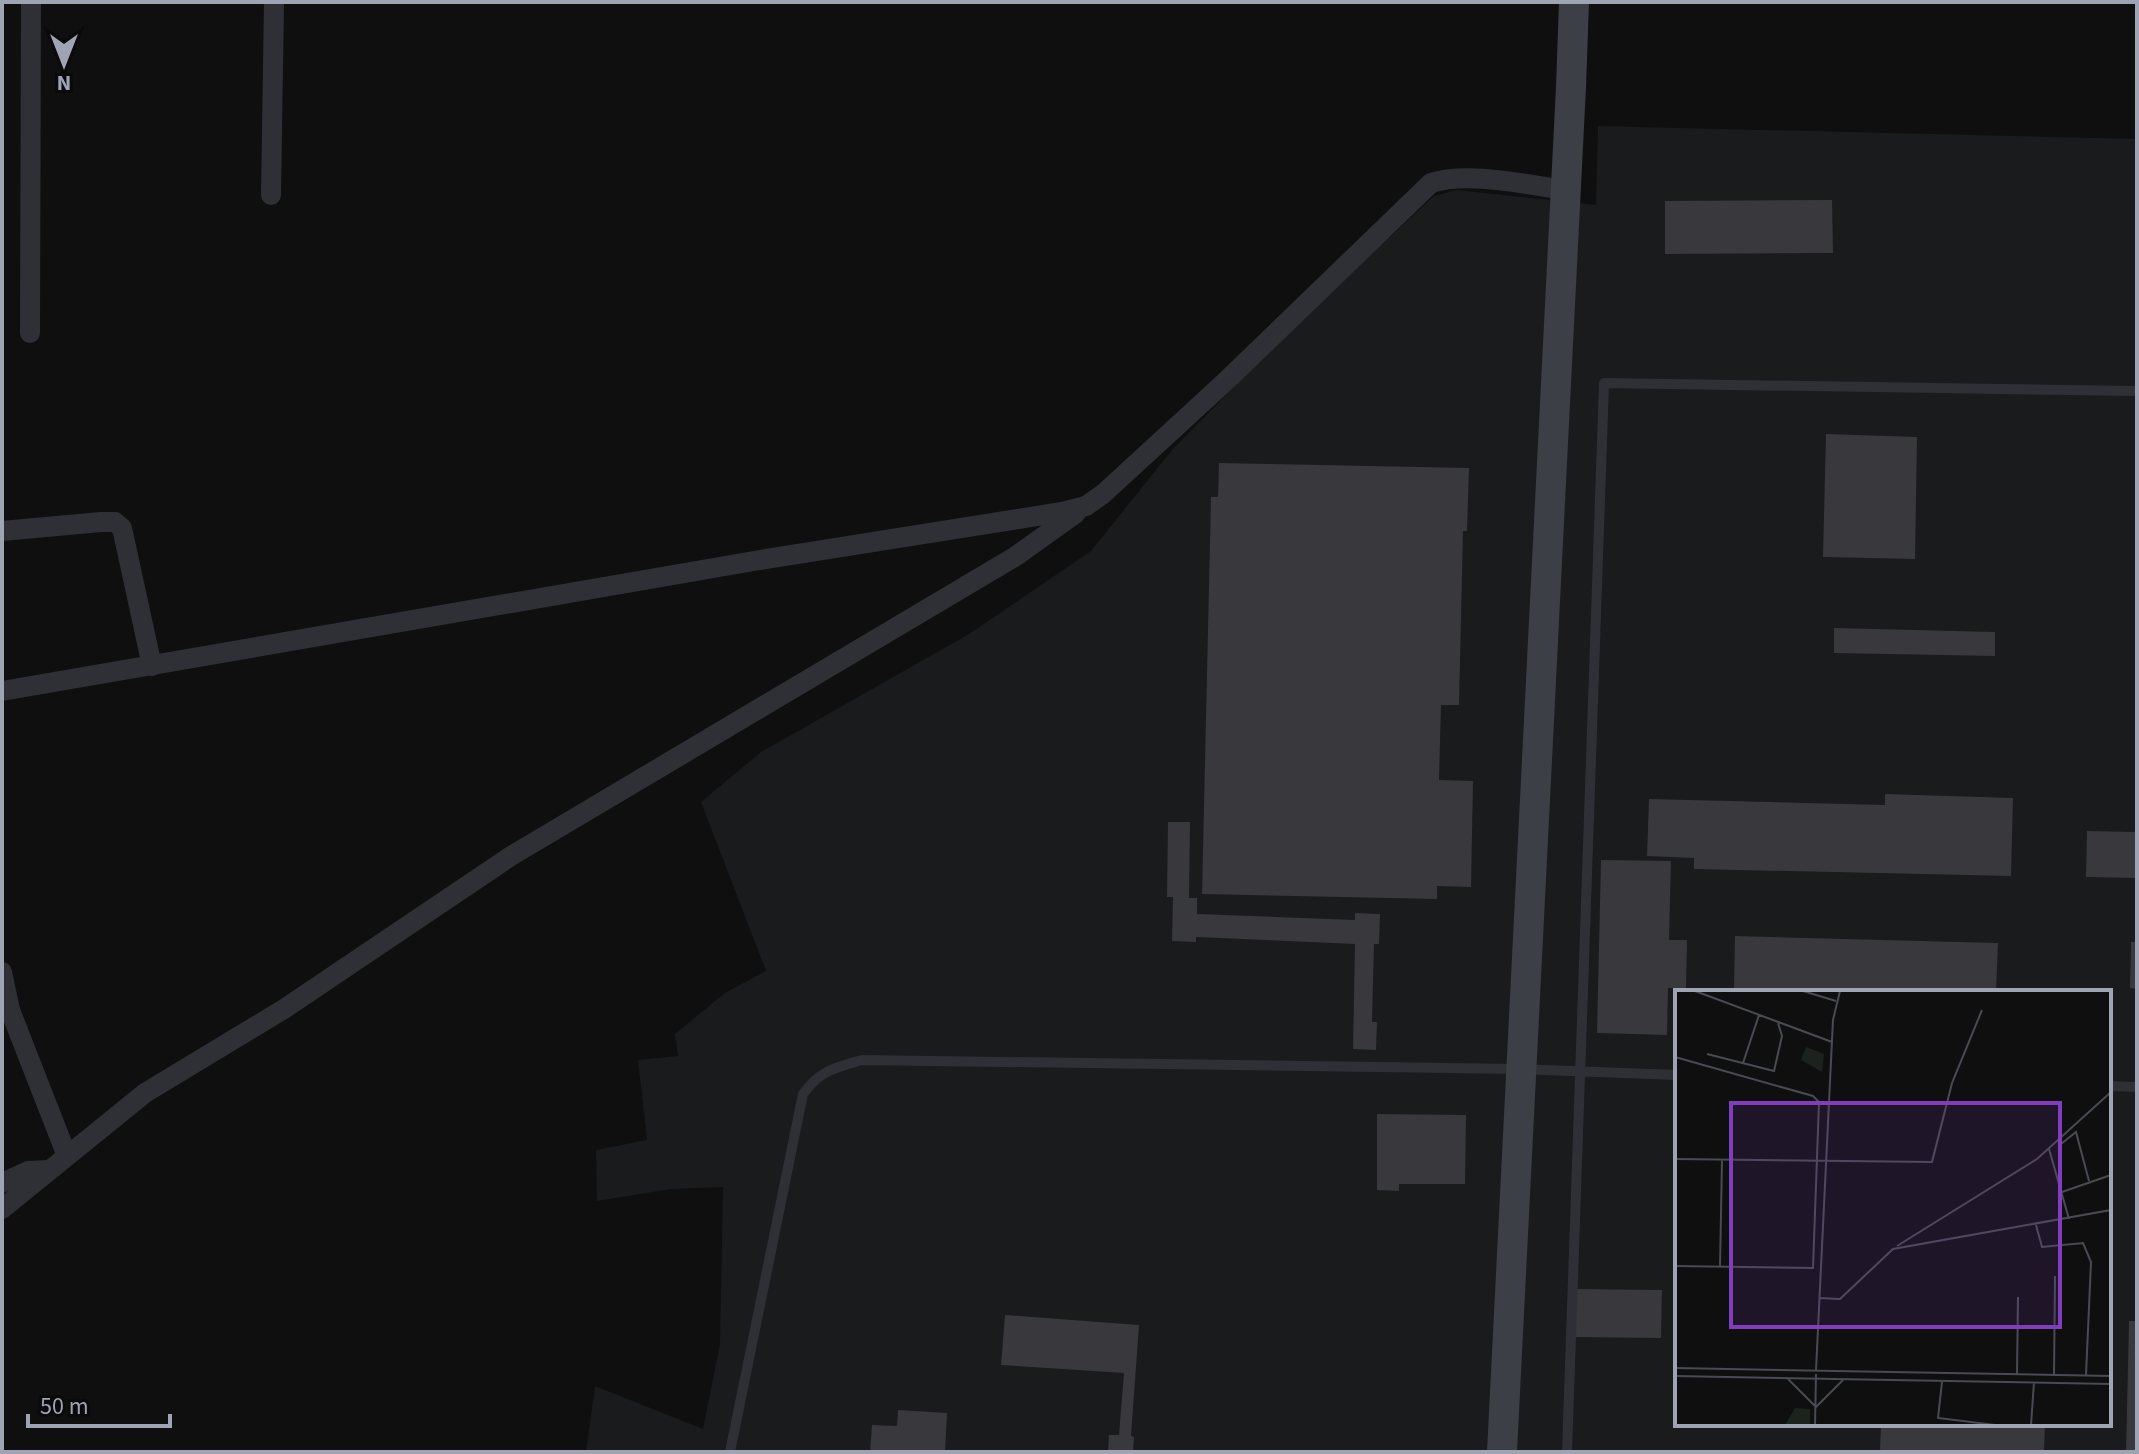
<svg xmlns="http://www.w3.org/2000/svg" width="2139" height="1454" viewBox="0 0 2139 1454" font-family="'Source Sans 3',sans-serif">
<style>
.built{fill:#1a1b1d;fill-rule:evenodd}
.building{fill:#38383d}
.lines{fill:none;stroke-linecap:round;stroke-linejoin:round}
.lane{stroke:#2f3035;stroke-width:10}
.street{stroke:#2f3035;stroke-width:20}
.secondary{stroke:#3d3f46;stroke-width:30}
.inset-road{fill:none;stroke:#484b51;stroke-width:2}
.view{fill:#803ebd;fill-opacity:0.15;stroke:#803ebd;stroke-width:4}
.inset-edge{fill:none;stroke:#9ea4b3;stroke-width:4}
</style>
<rect width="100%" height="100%" fill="#0f0f10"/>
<!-- built -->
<path class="built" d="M1598,126L2137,139V1452H586L595,1386L703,1429L720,1344L723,1187L671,1189L597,1201L596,1150L647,1140L638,1060L678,1056L675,1034L725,993L766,971L701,802L761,752L969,634L1091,551L1172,450L1291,329L1434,196L1457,190L1596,205ZM1677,992H2109V1424H1677Z"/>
<!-- building -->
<path class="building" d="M1832,200L1833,253L1665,254V201Z
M1826,434L1917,437L1915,559L1823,557Z
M1219,463L1469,468L1467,531H1463L1459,705H1441L1439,780L1473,781L1471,887L1437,886V899L1202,894L1211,497H1218Z
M1834,628L1995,632V656L1834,653Z
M1885,794L2013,798L2011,876L1694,869V858L1647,856L1649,799L1885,805Z
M1168,822H1190L1189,898H1197V914L1355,920V913L1380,914L1379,944H1374L1372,1022H1377L1376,1050L1353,1049L1355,944L1196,937V942L1172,941L1173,897H1167Z
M2087,831L2137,832V878L2086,877Z
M1601,860L1671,861L1669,940H1687L1686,988H1668L1667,1035L1597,1033Z
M1735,936L1998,943L1996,992H1834L1734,988Z
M2131,942H2137V989L2130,988Z
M1377,1114L1466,1115L1465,1184H1399V1191L1377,1190Z
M1573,1289L1662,1290L1661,1338L1573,1337Z
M1005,1315L1139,1325L1131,1436L1134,1437L1133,1452H1108L1109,1435H1119L1124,1373L1001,1365Z
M2129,1321H2137V1452H2126Z
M898,1410L947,1413L945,1452H870L872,1425L897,1426Z
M1881,1424H2045L2044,1452H1880Z"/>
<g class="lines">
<!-- lane -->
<path class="lane" d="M2109,1086L2137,1087
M730,1452L803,1094C820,1070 835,1068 862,1060L1520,1069L1677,1075
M1567,1452L1604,383L2137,391"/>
<!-- street -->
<path class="street" d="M271,195L274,2
M30,333L31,2
M2,531L101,522H115L122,528L152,666
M2,691L754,561L1062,512L1086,506L1103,494L1226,381L1431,183C1468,171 1527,185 1566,190
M2,972L10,1010L67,1156
M2,1183L28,1171L49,1170
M2,1209L145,1093L284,1009L511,856L1016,556L1076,513"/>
<!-- secondary -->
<path class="secondary" d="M1502,1452L1571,87L1574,2"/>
</g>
<!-- overview -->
<g transform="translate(1675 990)">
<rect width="436" height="436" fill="#0f0f10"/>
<path d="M131,57L149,64L147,82L126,70ZM120,418L135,419V435H110Z" fill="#1b231c"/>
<path class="inset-road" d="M20,1L157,52M128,1L161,11M32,64L99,81L107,46L103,33M0,67L138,106L144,112L138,278L0,276M68,73L84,25M386,154L401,142L414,191M374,159L394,229M0,169L257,172L277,93L307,20M387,202L436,185M361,235L367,257L408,253L416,272L411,385M222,256L362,169L436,102M45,277L47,170M144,308L165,309L218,259L436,220M0,378L436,386M141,380L158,30L165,1M342,384L343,307M379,385L380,286M0,386L436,394M113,389L141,417L168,390M267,392L263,428L320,435M140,435L141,384M356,435L359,392"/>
<path class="view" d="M56,113H385V337H56Z"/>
<rect width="436" height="436" class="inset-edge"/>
</g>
<!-- border -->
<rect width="2139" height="1454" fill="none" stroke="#9ea4b3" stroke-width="8"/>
<!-- north arrow -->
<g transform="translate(64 64) rotate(180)" stroke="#0a0a0b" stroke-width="6" paint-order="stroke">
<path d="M0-6L14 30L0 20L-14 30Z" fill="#9ea4b3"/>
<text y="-12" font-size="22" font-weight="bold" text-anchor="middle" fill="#9ea4b3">N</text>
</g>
<!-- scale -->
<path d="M28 1414v12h142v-12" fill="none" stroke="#9ea4b3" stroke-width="4"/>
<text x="40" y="1414" font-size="24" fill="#9ea4b3" stroke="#0a0a0b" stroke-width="6" paint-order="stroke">50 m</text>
</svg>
